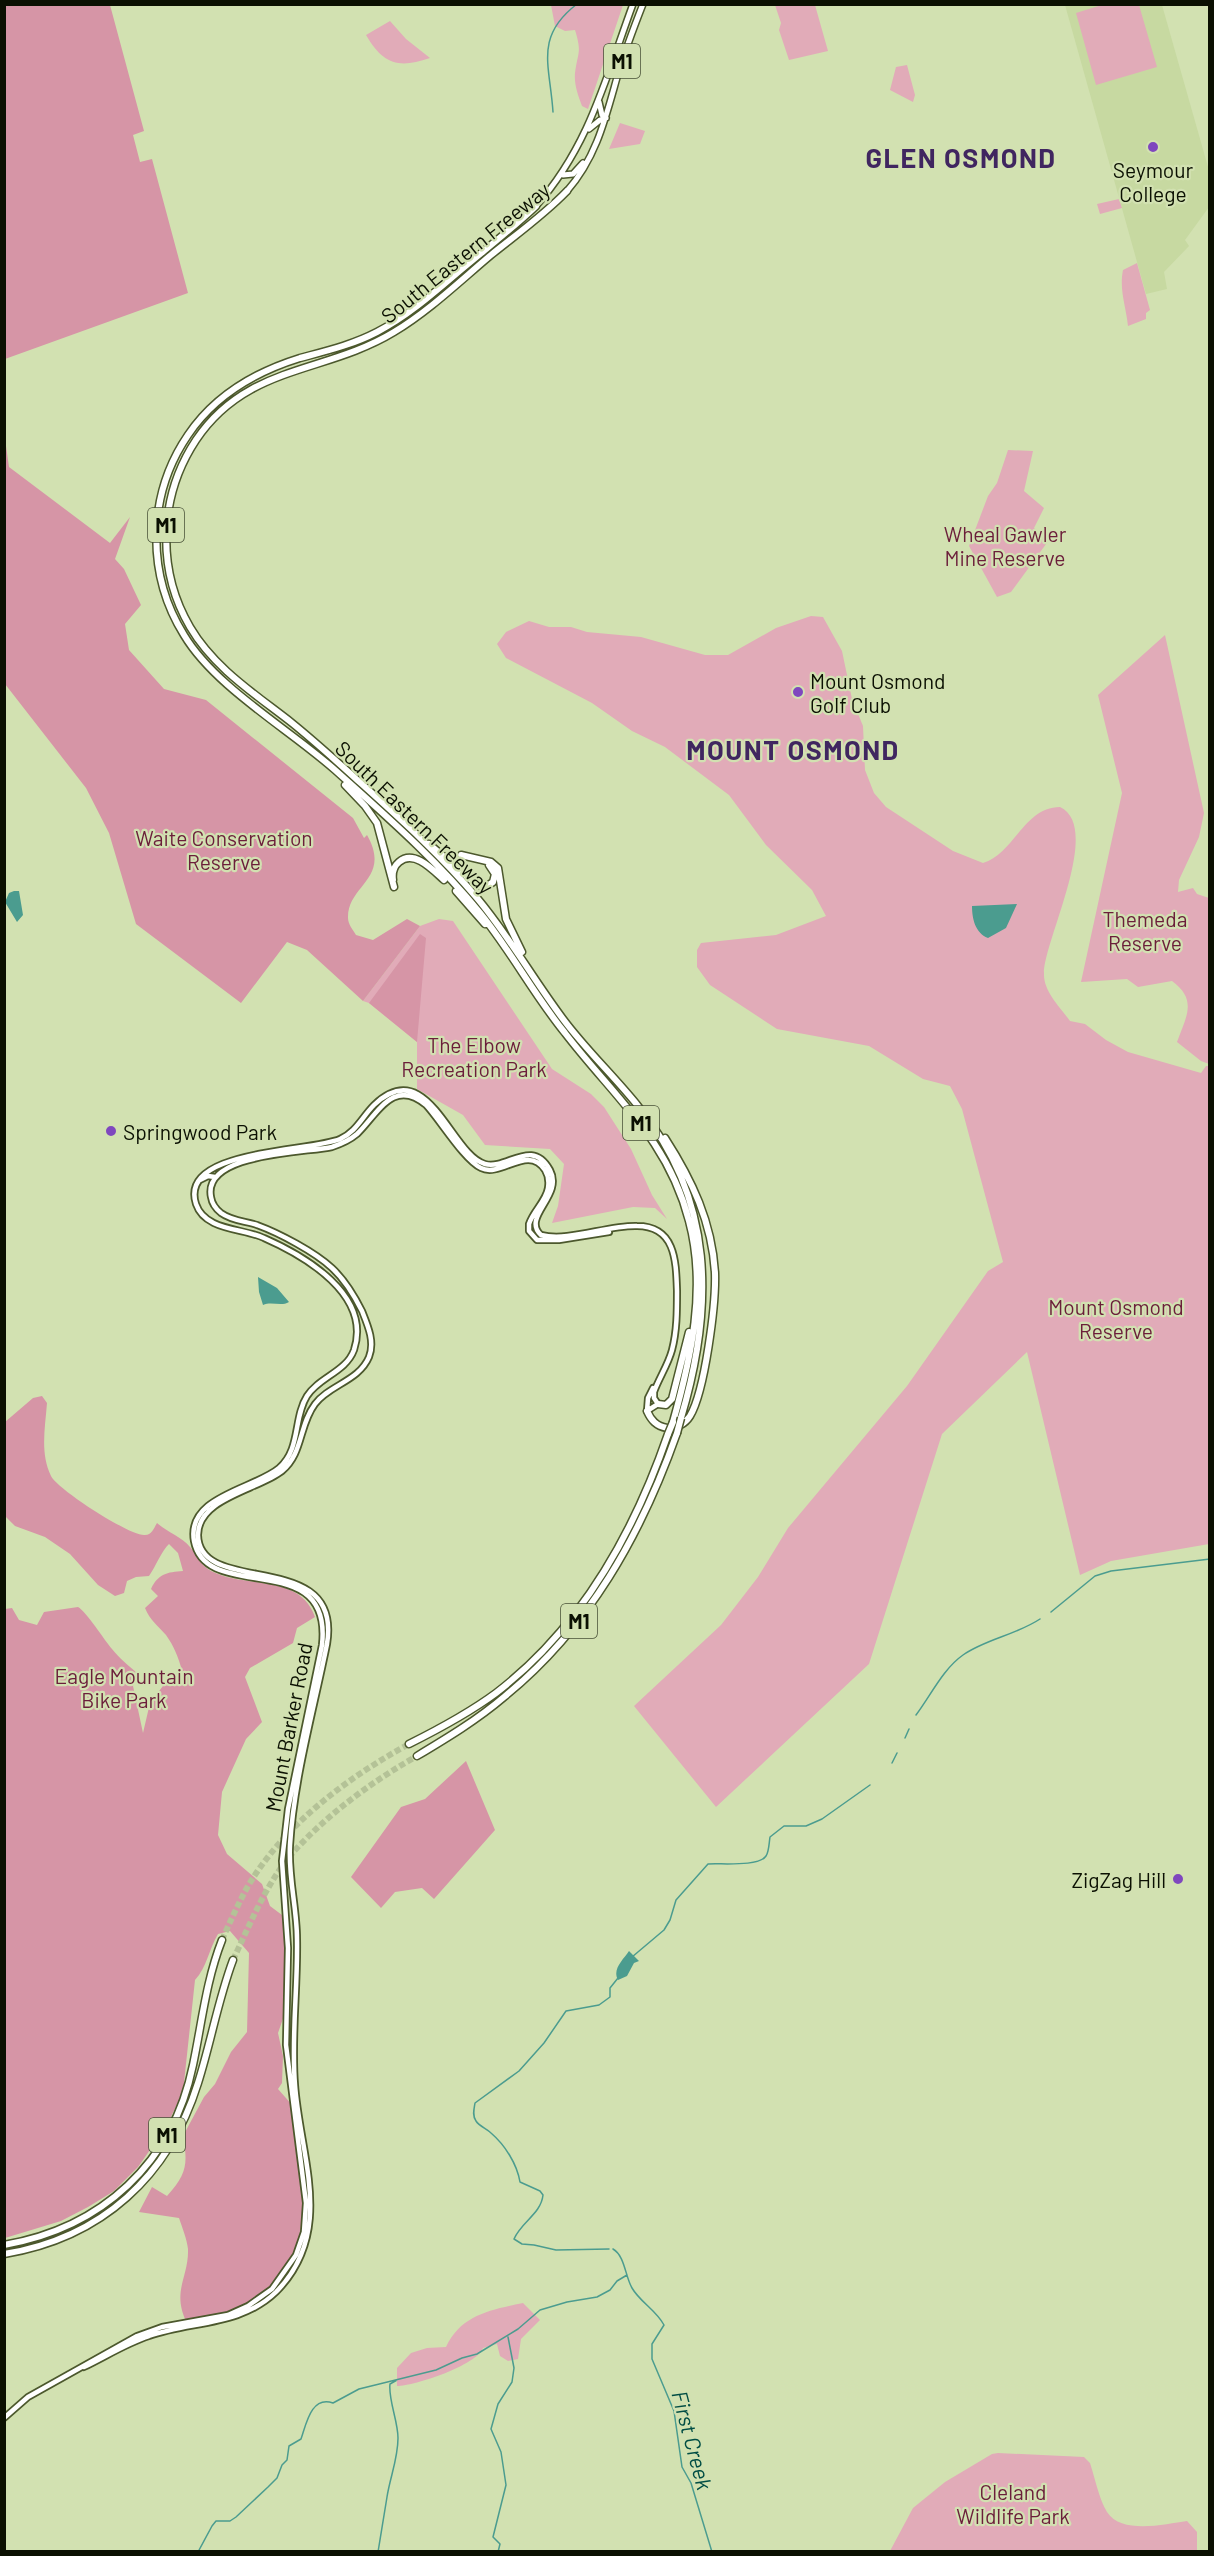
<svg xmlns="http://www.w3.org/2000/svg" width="1214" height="2556" viewBox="0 0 1214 2556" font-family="Barlow,sans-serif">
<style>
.built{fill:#c7d9a1}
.green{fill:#e1abb8}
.forest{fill:#d695a6}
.water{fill:#4b9c8f}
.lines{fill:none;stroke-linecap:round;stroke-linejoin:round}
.stream{stroke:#4b9c8f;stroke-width:1.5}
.motorway-tunnel{stroke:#b4c297;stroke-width:6;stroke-dasharray:6 3;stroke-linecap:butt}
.secondary-casing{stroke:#4c582d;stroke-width:8}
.trunk-casing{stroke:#4c582d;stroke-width:8}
.motorway-casing{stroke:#4c582d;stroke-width:9}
.secondary{stroke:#fff;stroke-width:4.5}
.trunk{stroke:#fff;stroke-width:5}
.motorway{stroke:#fff;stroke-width:6}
.motorway-bridge-casing{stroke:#4c582d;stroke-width:9;stroke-linecap:butt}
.motorway-bridge{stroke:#fff;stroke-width:6}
.poi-dot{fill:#7f47be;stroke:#d2e1b1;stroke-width:2}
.labels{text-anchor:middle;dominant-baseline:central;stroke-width:4.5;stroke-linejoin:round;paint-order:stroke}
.shield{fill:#d2e1b1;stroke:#474f36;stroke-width:1.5}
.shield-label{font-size:20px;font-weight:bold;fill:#0b1002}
.poi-label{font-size:21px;fill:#0b1002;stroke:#d2e1b1;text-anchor:start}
.street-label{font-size:21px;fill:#0b1002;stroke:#d2e1b1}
.park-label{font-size:21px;fill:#6b1e3a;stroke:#d2e1b1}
.water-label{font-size:22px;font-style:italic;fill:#014d44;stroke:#d2e1b1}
.district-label{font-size:27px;font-weight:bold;letter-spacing:1.5px;fill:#402660;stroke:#d2e1b1}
</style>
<rect width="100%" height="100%" fill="#d2e1b1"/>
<!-- built -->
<path class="built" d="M1065,5H1162L1210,174L1209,207L1185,240L1189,246L1164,272L1167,289L1146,294Z"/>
<!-- green -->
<path class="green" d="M1105,4L1139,5L1157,67L1096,85L1076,13Z
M551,5H623L588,109L582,106C578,95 574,85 575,73C578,51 582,53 575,30L565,31L555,26Z
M775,5H815L828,51L789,60L779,30L781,23Z
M390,21L406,39L430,58C398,69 383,64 366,35Z
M907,65L915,95L913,102L890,90L896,67Z
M620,123L645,131L640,144L609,149Z
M1119,199L1122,208L1100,214L1097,204Z
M1137,263L1150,310L1146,313V319L1128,326C1126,306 1119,290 1123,270Z
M1008,450L1033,451L1024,491L1044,508L1034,528L1049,540L1011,592L997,597L969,546L988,496L997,483Z
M811,616L823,617L842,651L852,699L863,726L865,770L874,793L886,807L953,851L983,863C1014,854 1024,807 1060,807C1103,827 1044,940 1044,973C1043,991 1060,1007 1070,1021L1085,1024L1106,1040L1128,1052L1201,1073L1206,1066H1209V1544L1111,1561L1080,1575L1027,1352L942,1434L869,1664L716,1807L634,1706L721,1625L758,1577L788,1528L907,1386L988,1271L1003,1262L962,1109L950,1086L923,1079L869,1046L777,1029L710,985L697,967V950L701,943L776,935L826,916L812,890L766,845L729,795L665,747L632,731L592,703L506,658L497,644L506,632L529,621L549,627H571L587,632L641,637L705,655H728L776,628Z
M1165,635L1204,813L1199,837L1179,880L1178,892L1193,888L1197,894L1209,898V1064L1201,1061L1177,1042C1186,1017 1198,1000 1172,981L1138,987L1127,979L1081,982L1122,793L1098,695Z
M439,919L453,921L552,1069L591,1094L604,1107L631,1149L652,1195L667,1219L655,1208L633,1207L552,1223L558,1206L564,1164L550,1149L485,1145L463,1115L417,1089V1042L369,1003L363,1001L420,926Z
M523,2303L540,2320L521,2339L518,2359L508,2361L500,2356L497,2344L483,2348C477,2365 415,2386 397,2386V2368L411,2353L427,2348L446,2347C461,2315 490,2310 523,2303Z
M998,2453L1084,2457L1090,2463C1095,2478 1099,2499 1107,2512C1122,2535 1165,2524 1187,2521L1197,2532V2551H890L913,2508L945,2482L992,2454Z"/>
<!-- forest -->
<path class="forest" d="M5,4L110,5L144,131L133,135L140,162L152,159L188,293L5,359Z
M5,439L9,467L110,543L130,517L115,559L124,569L141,605L125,624L129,650L164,689L206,700L353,818L364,838L367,835C392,879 347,885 348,918C348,924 353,930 356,935L373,940L407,919L420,926L363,1001L307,950L287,942L241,1003L136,924L109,833L86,788L5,684Z
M420,934L426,938L417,1042L369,1003Z
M42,1396L47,1403C45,1429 40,1453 51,1476C57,1489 131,1537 145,1535C152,1535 154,1528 157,1523C167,1532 182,1537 190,1547C198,1556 200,1565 211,1571C245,1589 300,1573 315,1617L297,1628L293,1643L250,1668L245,1677L262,1722L246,1739L222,1792L218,1835L227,1854L262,1884L270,1906L282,1915L288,1934L286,2010L278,2033L283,2056L282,2083L278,2089L293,2106L306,2214L296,2255L280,2281L256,2302L228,2315L187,2323C171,2291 189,2278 188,2249C187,2239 182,2227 179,2218L139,2212L152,2187L167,2196C187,2174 188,2164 183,2136L204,2097L215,2084L231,2052L247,2032L249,1953L230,1931L218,1934C209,1949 207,1967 195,1980L183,2092L166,2127L138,2167L114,2191L88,2207L61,2221L5,2238V1609L12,1608L19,1620L37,1625L44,1612L78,1607C86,1611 105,1641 112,1649C119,1658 129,1666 137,1673L133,1686L143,1733L150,1703L169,1678L182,1670C178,1657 174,1646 166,1635C157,1625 150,1620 145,1608L158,1596L151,1589C158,1574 167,1572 183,1571L178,1553L169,1544C162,1550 156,1566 149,1576L136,1577L127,1581L124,1593L115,1596L98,1585L70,1554L45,1537L15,1526L5,1516V1422L33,1398Z
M466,1761L495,1830L434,1899L422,1888L395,1892L381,1908L351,1877L401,1807L425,1799Z"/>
<!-- water -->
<path class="water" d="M14,891H19L23,915L17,922L5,902L9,893Z
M1017,904L1006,928L988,938C975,933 972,918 972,906Z
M258,1277L277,1288L289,1302C281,1307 272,1301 263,1305L259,1292Z
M629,1951L639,1961L634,1963L627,1976L618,1980C612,1969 623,1960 629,1951Z"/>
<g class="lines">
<!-- stream -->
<path class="stream" d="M553,112C550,65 534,37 577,4
M1051,1612L1095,1576L1111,1571L1210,1559
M916,1715C931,1695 943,1669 963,1655C986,1639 1016,1635 1040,1619
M905,1738L909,1729
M892,1763L897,1753
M632,1957L664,1930L670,1920L676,1900L708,1864C721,1863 759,1867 766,1856C769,1852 769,1843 770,1837L784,1826H806L822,1819L870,1785
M609,2249L556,2250L534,2245L522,2244L514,2239C521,2222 541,2214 543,2195L540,2191L520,2182C517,2164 505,2145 491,2133C487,2129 479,2126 476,2121C472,2116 474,2109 475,2103L519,2071L544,2043L566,2011L599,2005L610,1997V1988L618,1978
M613,2249C625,2256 625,2276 632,2288C640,2302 656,2310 664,2325L652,2344V2359L674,2411L682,2467L691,2483L712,2552
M198,2552L212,2526L216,2521H230L236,2517L268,2487L277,2478L282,2465L287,2460L289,2446L301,2439C306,2425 311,2395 333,2403L359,2389L436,2370L462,2358L477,2354L518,2329L540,2310L567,2302L597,2297L610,2290L617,2281L627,2275
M378,2552C381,2533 384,2515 387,2497C390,2477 398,2459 398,2438C398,2421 388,2399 390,2384L397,2380
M498,2552L500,2544L493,2537L506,2485L501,2452L491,2429L498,2404L512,2382L514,2368L508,2337"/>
<!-- motorway-tunnel -->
<path class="motorway-tunnel" d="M222,1940C230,1922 238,1904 248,1886C285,1824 347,1778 409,1744
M233,1960C251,1922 268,1879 297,1848C332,1811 373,1781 417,1756"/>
<!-- secondary casing -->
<g class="secondary-casing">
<path id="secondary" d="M200,1180L208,1176L215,1177
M647,1411L648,1398L653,1388
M84,2367C105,2357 127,2343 149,2336C192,2321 241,2326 276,2292C336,2231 300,2157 295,2085C291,2037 298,1988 297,1939C297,1908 288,1877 290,1845C294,1779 314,1709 327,1644C343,1546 199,1598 198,1535C198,1498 258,1490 282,1471C303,1454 299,1425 315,1404C329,1385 359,1381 369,1357C375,1342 368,1326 362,1311C354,1295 345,1280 332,1268C315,1252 279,1233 257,1225C245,1221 232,1221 221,1213C216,1209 212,1204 211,1197C202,1153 305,1153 332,1147C341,1144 350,1140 357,1134C377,1115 393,1077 426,1105C440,1120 464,1160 481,1168C501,1178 528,1144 545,1170C548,1175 549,1182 548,1188C546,1201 533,1211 529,1224V1231L537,1240H559L609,1232
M4,2418L28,2397L137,2336L162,2327L228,2315L248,2306L272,2289L296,2255L304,2232L306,2203L286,2045L288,1948L282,1861L288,1809L322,1645C333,1546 206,1605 194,1541C186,1496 254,1489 279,1468C301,1449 293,1418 307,1396C319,1377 346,1372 354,1350C372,1295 305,1256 264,1238C243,1228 205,1231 196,1204C178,1149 310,1152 340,1139C356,1132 362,1117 374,1105C428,1053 451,1155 485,1164C507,1170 532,1137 550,1170C564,1196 521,1217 541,1235C569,1242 607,1225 637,1226C676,1226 676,1262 677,1291C677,1311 677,1331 672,1350C668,1365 659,1378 654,1392V1398L658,1404L647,1411"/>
</g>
<!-- trunk casing -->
<g class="trunk-casing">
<path id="trunk" d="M599,102L602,115L606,118
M589,129L600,120L606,118
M563,175L573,174L583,163
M567,191C597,157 606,116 618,74C625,51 634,27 643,4
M536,206C589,147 606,77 633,4"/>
</g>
<!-- motorway casing -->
<g class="motorway-casing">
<path id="motorway" d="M567,191C544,215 517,234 491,255C460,281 429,311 394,332C325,374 247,364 196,440C159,496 156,569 190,627C214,668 255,694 292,723C313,740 333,758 354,777C396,815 440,854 477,898C509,936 533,979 563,1019C586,1050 614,1076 638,1106C715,1200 714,1307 681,1418
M536,206C513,228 487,248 462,269C435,292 408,316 377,332C352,345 326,351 300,358C255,372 215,395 188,435C147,495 146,574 184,635C215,687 289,729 335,770C385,815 438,861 480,913C511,951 534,995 565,1033C614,1097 668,1139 689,1221C707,1288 691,1358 673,1422
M345,785L365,806L377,823L394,887
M429,844L477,885L486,887L493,882L495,874L489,865
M461,855L491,862L498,868L506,919L522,952
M393,880C392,873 393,867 399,862C414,849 433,870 444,880
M456,891L485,924
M658,1404L666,1405L672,1399L689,1332
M647,1411C651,1420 656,1426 667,1428C676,1429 685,1424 690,1416C705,1391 716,1304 715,1273C712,1222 692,1180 665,1138
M409,1744C439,1729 469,1713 496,1693C581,1628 634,1533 668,1434
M417,1756C447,1738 477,1720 504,1697C589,1628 641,1535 677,1433
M4,2245C102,2228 173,2163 193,2065C202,2022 206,1981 222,1940
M4,2254C102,2238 169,2176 198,2083C211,2042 218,2000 233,1960"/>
</g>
<!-- secondary -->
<use href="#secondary" class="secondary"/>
<!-- trunk -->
<use href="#trunk" class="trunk"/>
<!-- motorway -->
<use href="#motorway" class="motorway"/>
<!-- motorway-bridge casing -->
<g class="motorway-bridge-casing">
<path id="motorway-bridge" d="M677,1433L681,1418
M668,1434L673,1422"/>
</g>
<!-- motorway-bridge -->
<use href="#motorway-bridge" class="motorway-bridge"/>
</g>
<!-- markers -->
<g class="poi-dot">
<circle cx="1153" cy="147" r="6"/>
<circle cx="798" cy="692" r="6"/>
<circle cx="111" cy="1131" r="6"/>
<circle cx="1178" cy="1879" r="6"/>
</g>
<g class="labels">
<!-- shield labels -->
<g class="shield">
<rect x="604" y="44" width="36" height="34" rx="4.5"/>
<rect x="148" y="508" width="36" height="34" rx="4.5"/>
<rect x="623" y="1106" width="36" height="34" rx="4.5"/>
<rect x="561" y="1604" width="36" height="34" rx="4.5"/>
<rect x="149" y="2118" width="36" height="34" rx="4.5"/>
</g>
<g class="shield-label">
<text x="622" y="61">M1</text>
<text x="166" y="525">M1</text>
<text x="641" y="1123">M1</text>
<text x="579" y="1621">M1</text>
<text x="167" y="2135">M1</text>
</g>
<!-- poi labels -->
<g class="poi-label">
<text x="1153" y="169" text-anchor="middle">Seymour<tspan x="1153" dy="24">College</tspan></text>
<text x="810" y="680">Mount Osmond<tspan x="810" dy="24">Golf Club</tspan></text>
<text x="123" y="1131">Springwood Park</text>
<text x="1166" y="1879" text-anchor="end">ZigZag Hill</text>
</g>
<!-- street labels -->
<g class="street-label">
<text transform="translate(465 252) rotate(-39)">South Eastern Freeway</text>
<text transform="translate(415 817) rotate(44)">South Eastern Freeway</text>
<text transform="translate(288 1727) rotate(-79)">Mount Barker Road</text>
</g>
<!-- park labels -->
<g class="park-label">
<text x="1005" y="533">Wheal Gawler<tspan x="1005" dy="24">Mine Reserve</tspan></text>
<text x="224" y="837">Waite Conservation<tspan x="224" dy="24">Reserve</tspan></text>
<text x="1145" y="918">Themeda<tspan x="1145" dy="24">Reserve</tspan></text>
<text x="474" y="1044">The Elbow<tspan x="474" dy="24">Recreation Park</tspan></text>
<text x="1116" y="1306">Mount Osmond<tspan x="1116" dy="24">Reserve</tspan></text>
<text x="124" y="1675">Eagle Mountain<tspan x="124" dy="24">Bike Park</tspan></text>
<text x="1013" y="2491">Cleland<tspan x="1013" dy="24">Wildlife Park</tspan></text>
</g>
<!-- water labels -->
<g class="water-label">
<text transform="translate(693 2440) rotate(75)">First Creek</text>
</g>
<!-- district labels -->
<g class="district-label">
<text x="961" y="157">GLEN OSMOND</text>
<text x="793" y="749">MOUNT OSMOND</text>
</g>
</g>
<!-- border -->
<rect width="1214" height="2556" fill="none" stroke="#0b1002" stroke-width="12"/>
</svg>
